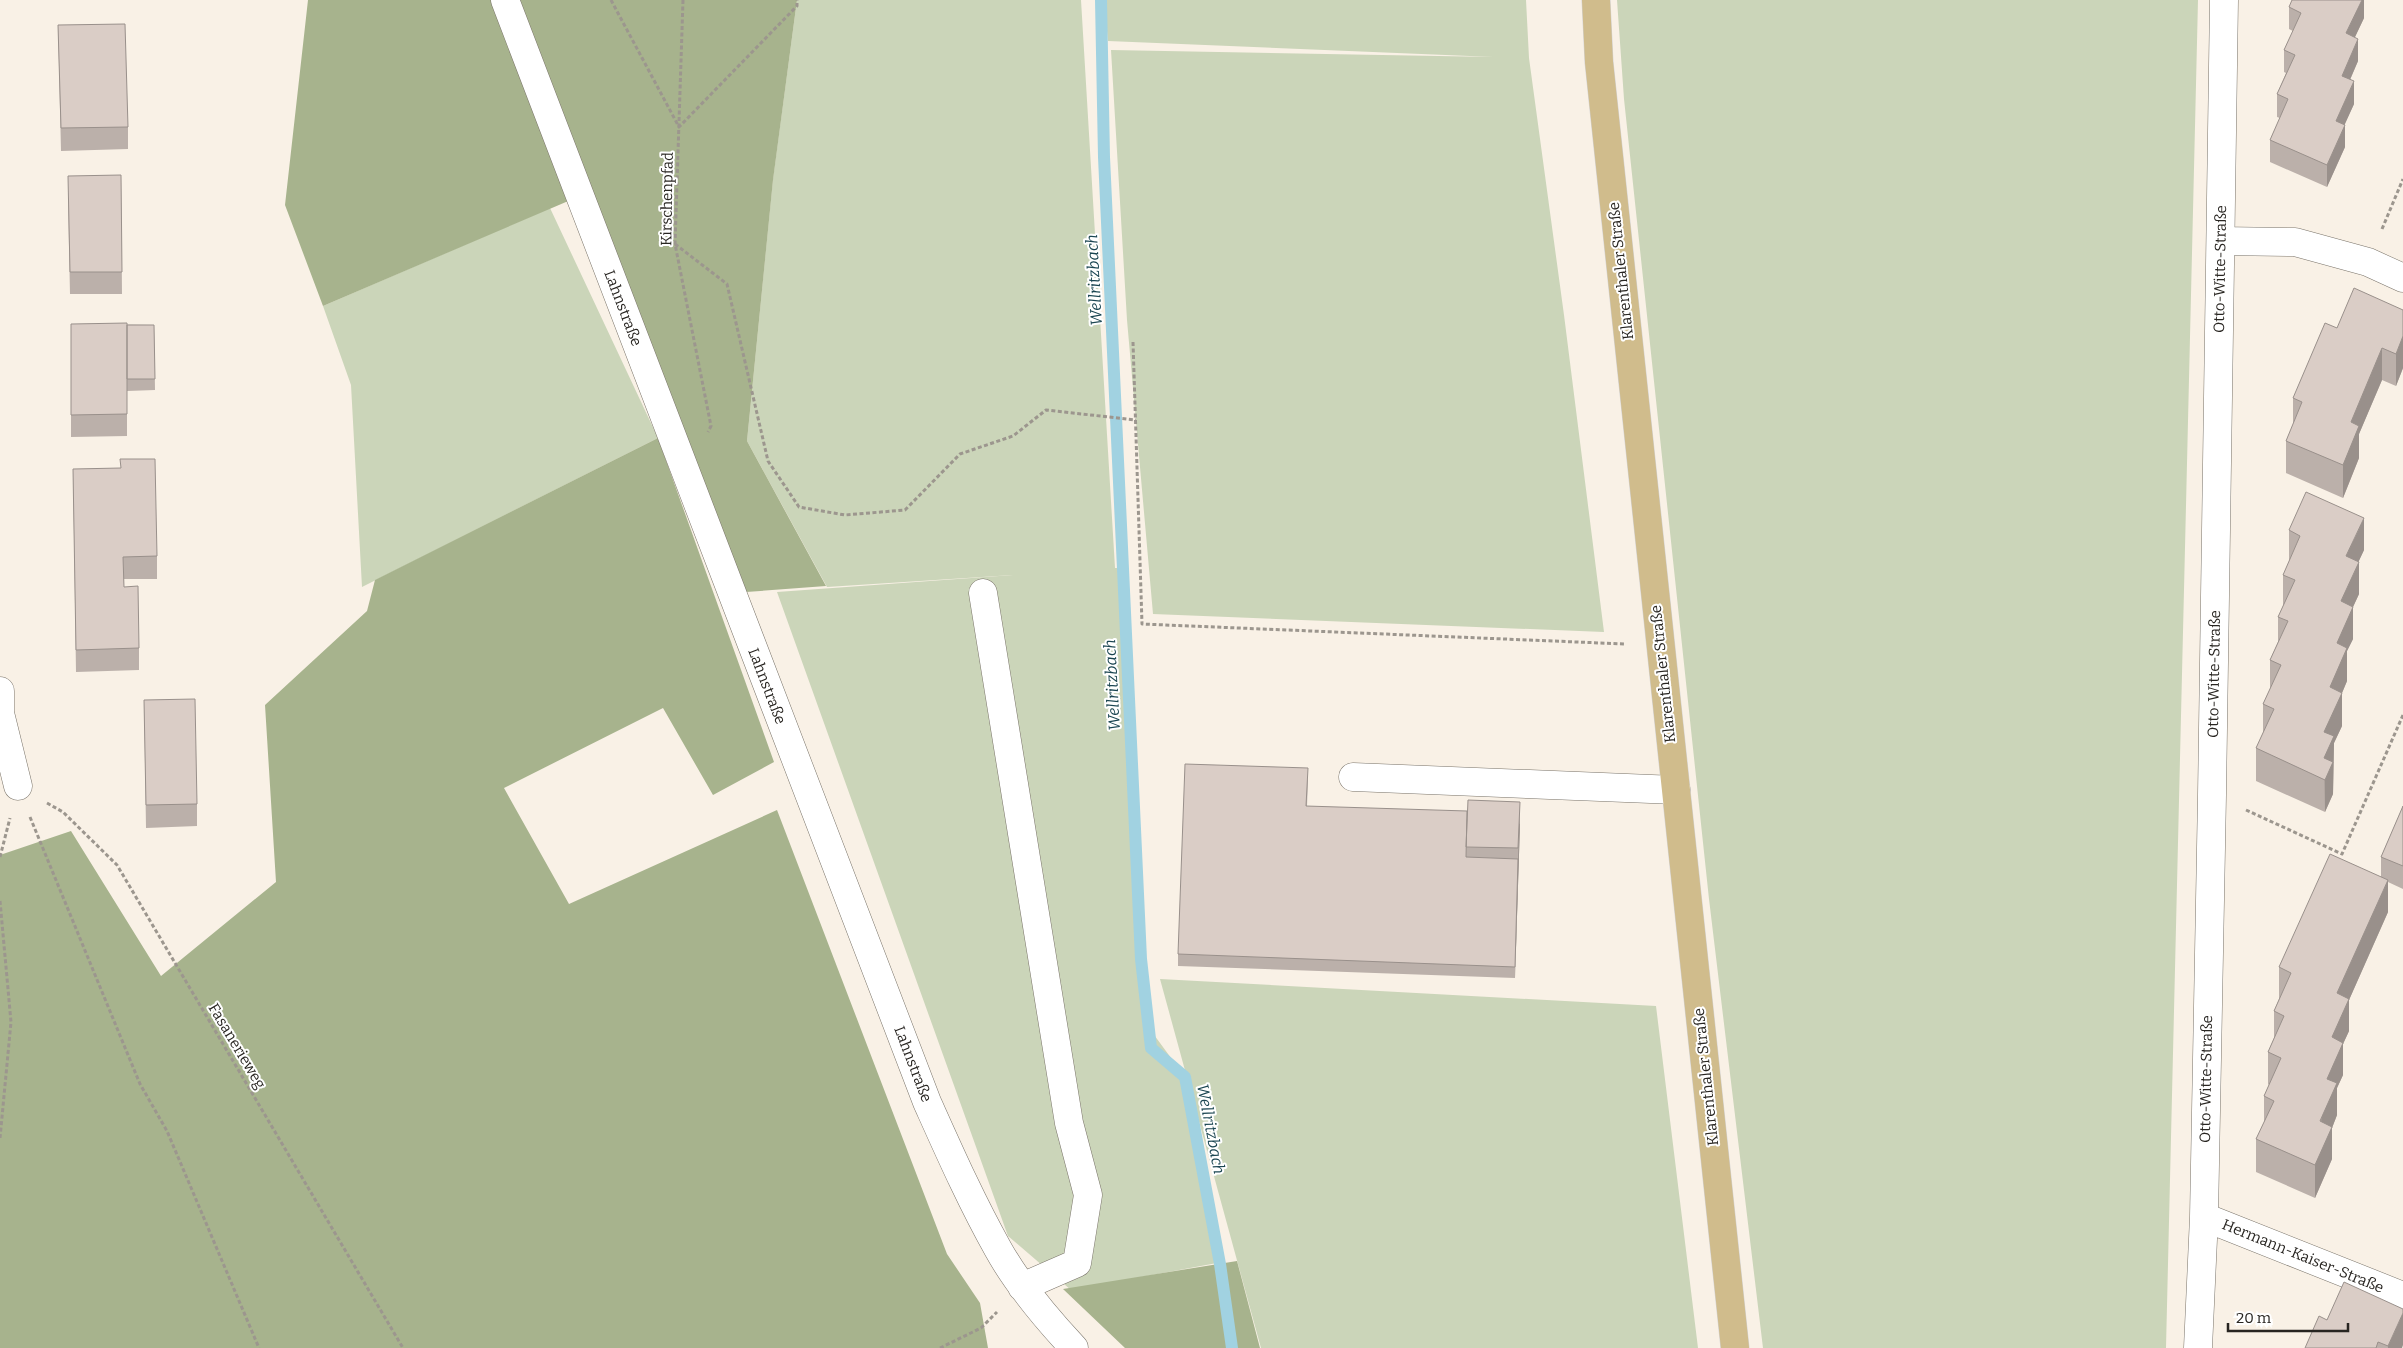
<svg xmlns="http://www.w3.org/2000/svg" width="2403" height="1348" viewBox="0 0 2403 1348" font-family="Bitter,serif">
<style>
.green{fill:#cbd5b9}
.forest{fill:#a7b38d}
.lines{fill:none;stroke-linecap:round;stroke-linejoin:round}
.stream{stroke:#a1d2e1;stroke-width:12}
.minor-casing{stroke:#7a746a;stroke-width:29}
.major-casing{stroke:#d4d3d3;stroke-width:29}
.path{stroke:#9c968e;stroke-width:3;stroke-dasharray:4 2.5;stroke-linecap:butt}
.minor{stroke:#fff;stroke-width:28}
.major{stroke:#d0bc8c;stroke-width:28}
.wall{fill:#bbb0aa}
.shaded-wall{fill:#99908b}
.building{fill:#dacdc6;stroke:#99908b}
.labels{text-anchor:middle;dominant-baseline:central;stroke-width:4;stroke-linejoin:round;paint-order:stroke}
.street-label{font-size:15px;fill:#282521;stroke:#fff}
.water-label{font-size:16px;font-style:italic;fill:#1a4551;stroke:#fff}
</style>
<rect width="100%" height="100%" fill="#f9f1e6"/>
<!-- green -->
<path class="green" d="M797,0H1081L1115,568H1123L1149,1028L1185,1077L1217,1263L1071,1290L1008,1236L777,592L1013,575L827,587L747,441L773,179Z
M1104,0H1526L1529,58L1564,315L1604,632L1153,614L1127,320L1111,50L1494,57L1108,41Z
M1617,0H2198L2166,1348H1763L1709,899L1624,99Z
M550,208L658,438L362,587L351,385L323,306Z
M1160,979L1656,1006L1698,1348H1261Z"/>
<!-- forest -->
<path class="forest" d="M308,0H797L773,180L747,441L826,586L746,592L580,196L323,306L285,205Z
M658,438L774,762L713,795L663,708L504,788L569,904L777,810L947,1254L980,1303L988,1348H0V855L71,831L161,976L276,882L265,705L367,611L375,580Z
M1237,1261L1260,1348H1125L1063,1289Z"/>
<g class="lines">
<!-- stream -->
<path class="stream" d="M1101,0L1104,157L1141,959L1151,1048L1185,1077L1220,1264L1232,1348"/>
<!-- minor casing -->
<g class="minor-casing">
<path id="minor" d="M505,0L927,1102C949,1151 971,1201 998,1249C1018,1285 1046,1318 1074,1348
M2221,241L2295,242L2368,262L2403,278
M983,593L1069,1123L1088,1195L1077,1263L1022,1287
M0,691V713L18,786
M1353,777L1676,790
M2204,1217L2403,1296
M2198,1348L2204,1217L2212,795L2224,0"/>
</g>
<!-- major casing -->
<g class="major-casing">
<path id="major" d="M1596,0L1599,62L1735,1348"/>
</g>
<!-- path -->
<path class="path" d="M611,0L679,127L797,6V0
M683,0L675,244L711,426L708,432
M2382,229L2403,179
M675,244L727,284L768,461L799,507L845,515L905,510L960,454L1013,436L1046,410L1136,420
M1133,342L1142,624L1625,644
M47,803L63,812L117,865L403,1348
M2246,810L2342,854L2403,715
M30,817L140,1084L167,1131L259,1348
M0,857L10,818
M0,901L11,1022L0,1138
M940,1348L981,1328L997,1312"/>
<!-- minor -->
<use href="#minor" class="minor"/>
<!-- major -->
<use href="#major" class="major"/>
</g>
<!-- wall -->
<path class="wall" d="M2364,0V18L2355,37L2358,61L2350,80L2354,104L2344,125L2345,147L2327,187L2270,162V140L2280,118L2277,117V94L2286,73L2284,72V50L2293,31L2289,29V7Z
M58,25L128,127V149L61,151Z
M121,175L122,294H70L68,198Z
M2403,310V368L2396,386L2382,380L2359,434V458L2343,498L2286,473V441L2293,425V398L2337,328Z
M71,324L154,325L155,390L127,391V436L71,437Z
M73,469L157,556V579H124V587L139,648V670L76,672Z
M2289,530L2364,550L2358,562L2359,594L2353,607V639L2347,651V681L2342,693V726L2334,743L2333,794L2325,812L2256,781V748L2263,733V704L2270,689V660L2278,642V617L2283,606V575L2289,562Z
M144,700L197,804V826L146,828Z
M1308,779L1307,806L1520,824L1515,978L1178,966V954Z
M2403,806V889L2388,882V912L2349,1000V1031L2343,1044V1075L2337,1088V1115L2332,1128V1159L2315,1198L2256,1172V1139L2264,1123V1096L2269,1085L2268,1084V1052L2274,1038V1011L2279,999V967L2381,876V857Z
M2327,1320L2402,1348H2305Z"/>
<!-- shaded-wall -->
<path class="shaded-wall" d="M2362,0H2364V18L2346,56V33Z
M2358,39V61L2342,98V76Z
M2354,81V104L2336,144V121Z
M2345,125V147L2327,187V165Z
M2403,336V368L2396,386V354Z
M2382,348V380L2359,434V458L2343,498V465L2351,422Z
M2364,518V550L2346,589V556Z
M2359,562V594L2353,607V639L2347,651V681L2342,693V726L2334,743L2333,794L2325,812L2324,732L2330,687L2337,643L2341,601Z
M1520,802V824L1515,978L1518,859Z
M2388,880V912L2349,1000V1031L2343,1044V1075L2337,1088V1115L2332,1128V1159L2315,1198V1165L2327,1079L2337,993Z
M2403,1313V1345L2402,1348H2388V1346Z"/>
<!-- building -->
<path class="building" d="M2292,0H2362L2346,33L2358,39L2342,76L2354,81L2336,121L2345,125L2327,165L2270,140L2288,99L2277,94L2295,55L2284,50L2301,13L2289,7Z
M125,24L128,127L61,128L58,25Z
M121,175L122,272H70L68,176Z
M2354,288L2403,310V336L2396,354L2382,348L2351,422L2359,426L2343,465L2286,441L2302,402L2293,398L2325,323L2337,328Z
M127,323V414L71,415V324Z
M127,325H154L155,379H127Z
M120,459H155L157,556L123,557L124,587L138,586L139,648L76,650L73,469L121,468Z
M2306,492L2364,518L2346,556L2359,562L2341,601L2353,607L2337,643L2347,648L2330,687L2342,693L2324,732L2334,736L2324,758L2333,762L2325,780L2256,748L2274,709L2263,704L2281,665L2270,660L2288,621L2278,617L2295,580L2283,575L2300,536L2289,530Z
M195,699L197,804L146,805L144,700Z
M1185,764L1308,768L1306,806L1467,811L1466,857L1518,859L1515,967L1178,954Z
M1468,800L1520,802L1518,848L1466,847Z
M2403,806V866L2381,857Z
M2330,854L2388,880L2337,993L2349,999L2332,1037L2343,1043L2327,1079L2337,1083L2320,1121L2332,1127L2315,1165L2256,1139L2274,1101L2264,1096L2281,1058L2268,1052L2284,1016L2274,1011L2291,973L2279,967Z
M2344,1282L2403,1309V1313L2388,1346L2378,1342L2376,1348H2305L2319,1316L2327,1320Z"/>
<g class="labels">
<!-- street labels -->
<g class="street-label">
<text transform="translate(667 199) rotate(-89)">Kirschenpfad</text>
<text transform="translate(2220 269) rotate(-89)">Otto-Witte-Straße</text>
<text transform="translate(1621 271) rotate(-96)">Klarenthaler Straße</text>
<text transform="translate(623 308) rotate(69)">Lahnstraße</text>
<text transform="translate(1663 674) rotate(-96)">Klarenthaler Straße</text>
<text transform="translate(2214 674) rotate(-89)">Otto-Witte-Straße</text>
<text transform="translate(767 686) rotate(69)">Lahnstraße</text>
<text transform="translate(237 1046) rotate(59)">Fasanerieweg</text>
<text transform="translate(913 1064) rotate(69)">Lahnstraße</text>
<text transform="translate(1706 1077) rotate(-96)">Klarenthaler Straße</text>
<text transform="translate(2206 1079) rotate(-89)">Otto-Witte-Straße</text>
<text transform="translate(2303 1256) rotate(22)">Hermann-Kaiser-Straße</text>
</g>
<!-- water labels -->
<g class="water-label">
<text transform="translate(1094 280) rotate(-93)">Wellritzbach</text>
<text transform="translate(1112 685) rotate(-93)">Wellritzbach</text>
<text transform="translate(1211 1129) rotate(79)">Wellritzbach</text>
</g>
</g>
<!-- scale -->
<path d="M2228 1323v8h120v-8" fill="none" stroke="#282521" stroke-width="2.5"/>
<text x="2236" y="1323" font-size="15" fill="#282521" stroke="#ffffff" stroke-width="4" paint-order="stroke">20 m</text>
</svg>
